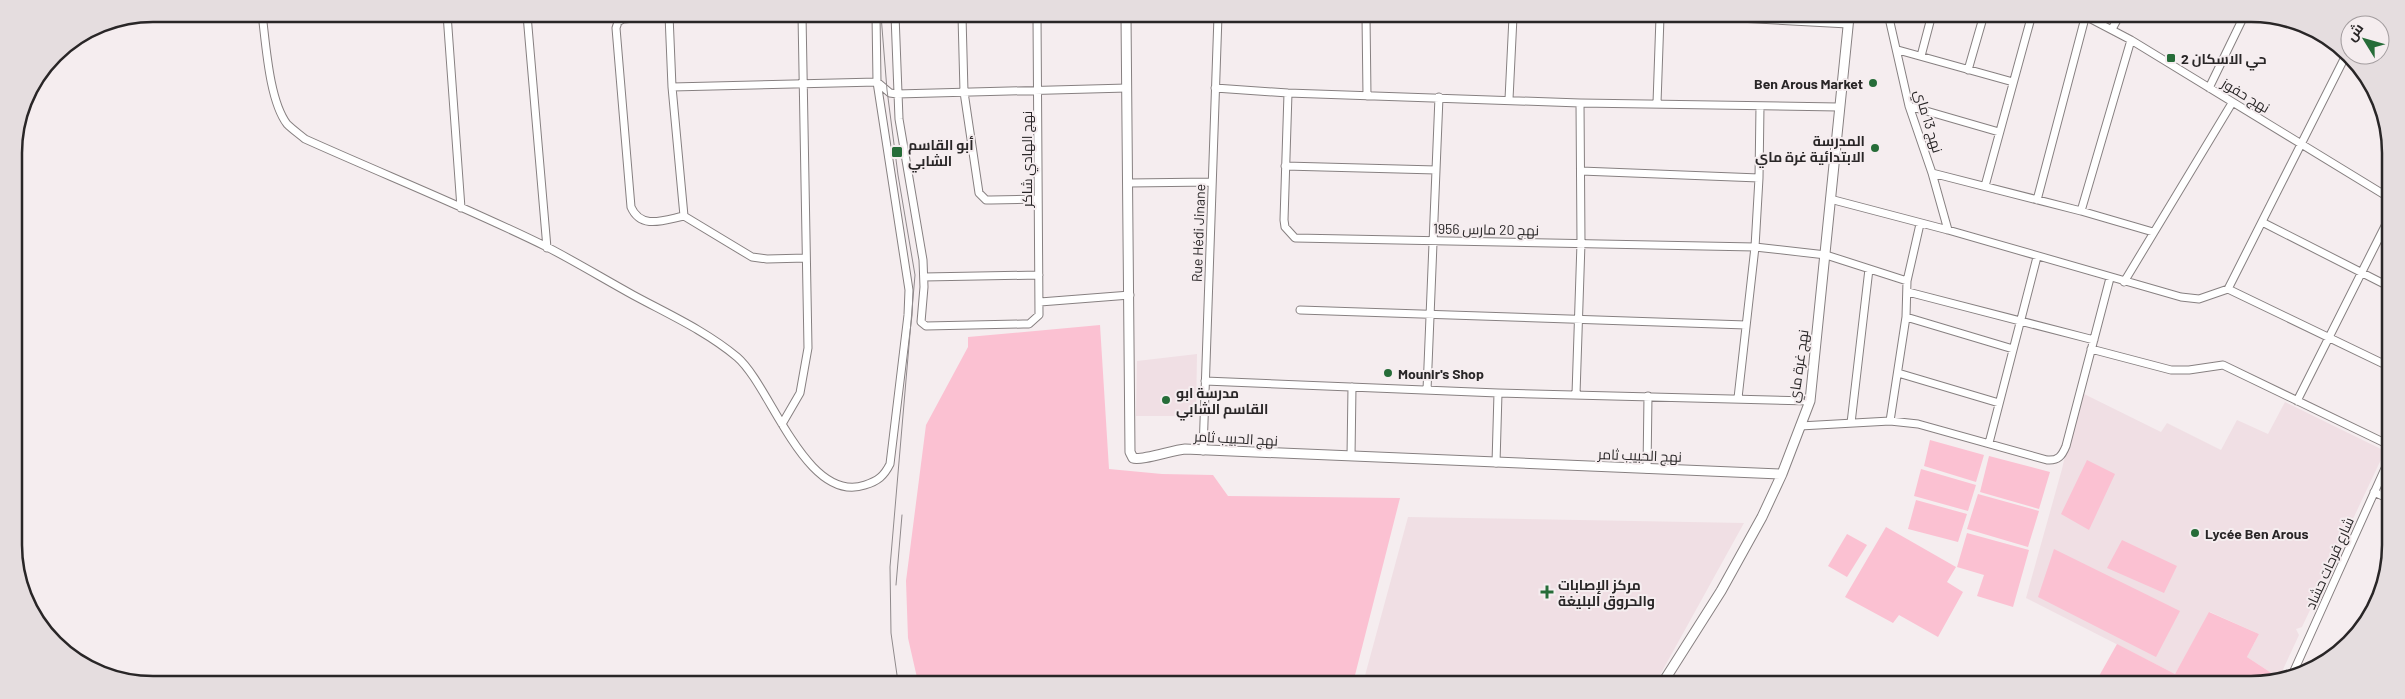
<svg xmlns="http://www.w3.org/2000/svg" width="2405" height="699" viewBox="0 0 2405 699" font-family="Barlow,Cairo,sans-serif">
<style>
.built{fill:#f0dfe4}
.green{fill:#fbc1d2}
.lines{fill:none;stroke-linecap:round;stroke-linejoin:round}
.minor-casing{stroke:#878081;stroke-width:9}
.tertiary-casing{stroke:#878081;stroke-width:11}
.minor{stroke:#fff;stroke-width:7}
.tertiary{stroke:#fff;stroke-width:9}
.tram{stroke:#908a8c;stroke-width:1}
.poi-dot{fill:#266c38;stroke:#f5edef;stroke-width:2}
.labels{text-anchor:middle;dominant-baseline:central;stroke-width:4;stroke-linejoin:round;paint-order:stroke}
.poi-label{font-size:14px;font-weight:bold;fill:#292627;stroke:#f5edef;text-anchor:start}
.street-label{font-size:14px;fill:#292627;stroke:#f5edef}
.rim{fill:none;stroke:#292627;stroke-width:2.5}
</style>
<rect width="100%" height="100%" fill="#f5edef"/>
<!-- built -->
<path class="built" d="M1197,354L1196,416H1136L1137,361Z
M2080,392L2161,432L2167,423L2221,450L2237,420L2268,434L2285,402L2385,451L2302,627L2296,629L2299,635L2279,678L2247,657L2259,634L2210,612L2175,674L2026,598L2062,469Z
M1408,517L1744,523L1655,684L1363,683Z"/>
<!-- green -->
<path class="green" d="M1100,325L1109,469L1162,474L1213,475L1228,496L1400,498L1353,683L918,682L908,638L906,581L926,425L968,347V337Z
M1930,440L1984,455L1976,482L1924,466Z
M1989,456L2050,472L2039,509L1980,492Z
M2087,460L2115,474L2089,530L2061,514Z
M1921,469L1976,485L1968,511L1914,496Z
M1978,494L2039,511L2028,547L1967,529Z
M1916,500L1967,514L1958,542L1908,529Z
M1886,527L1956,567L1947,582L1963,592L1938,637L1899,615L1893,623L1845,597Z
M1967,533L2029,550L2013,607L1977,596L1984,575L1957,567Z
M1847,534L1867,545L1847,577L1828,566Z
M2122,540L2177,566L2164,593L2107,568Z
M2054,549L2180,611L2156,657L2038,597Z
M2209,612L2259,634L2247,657L2279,678L2261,685H2094L2117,644L2175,674Z"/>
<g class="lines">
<!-- minor casing -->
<g class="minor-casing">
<path id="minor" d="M262,14C266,44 269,100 287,124C292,129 299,134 305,139C385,175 468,208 547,247C576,262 604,279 633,295C668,314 706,331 737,357C771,386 806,505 865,485C878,481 884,476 890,464L908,315L909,290L877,82L876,15
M447,14L461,208
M527,15L547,248
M669,15L672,87L684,216L752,257L767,259L806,258
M672,15L623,19L618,22L616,28L631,207C641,230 664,220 684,216
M895,15L899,119L923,260L924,287L921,322L926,326L1023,324H1029L1039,315L1037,16
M962,16L964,92L979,193L986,200H991L1038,199
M1366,16L1367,96
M1720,17L1848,24
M1889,18L1909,106L1932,173L1948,230
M2089,18L2131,40L2388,197
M2112,29L2118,18
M1898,50L2013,82
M1921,56L1931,18
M1968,70L1983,18
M672,87L877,82L890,93L897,94L1127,88
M1215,88L1288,93L1580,103L1838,107
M2209,88L2243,18
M1288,93L1284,220L1285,227L1295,238L1755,247L1826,255L1907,281
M1509,99L1513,17
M1657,103L1660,17
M1909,106L1999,132
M1285,166L1436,170
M1581,171L1759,178
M1932,173L2081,211L2153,232
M1129,183L1212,182
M1985,186L2031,18
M1830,199L1948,230L2181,297L2199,299L2228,289L2388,366
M2037,200L2085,18
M2081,211L2131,40
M2262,222L2388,286
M924,277L1039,275
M2124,282L2232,103
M2228,289L2347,53
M1908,292L2094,340
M1040,302L1130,295
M1300,310L1746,325
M1906,317L2013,349
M2091,349L2171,370H2189L2223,365L2387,444
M1898,373L1999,403
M1205,381L1498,393L1810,401
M1427,390L1439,97
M1576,394L1581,243L1580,103
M1738,398L1755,247L1759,178L1760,106
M2297,401L2388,220
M1890,421L1906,317L1907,281L1920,224
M1851,423L1869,269
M782,424L800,393L808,348L802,15
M1800,426L1890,421L1918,424L2047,460C2058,461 2062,456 2066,446L2110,278
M1989,443L2037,257
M1203,451L1218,16
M1351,456L1352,387
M1496,463L1498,393
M1647,469L1648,396
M2374,492L2387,498
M2293,673L2387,464"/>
</g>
<!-- tertiary casing -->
<g class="tertiary-casing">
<path id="tertiary" d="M1126,16L1130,452L1133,458C1140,461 1173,450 1185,449L1782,474
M1662,684L1721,591L1762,517L1782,474L1810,401L1849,17"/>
</g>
<!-- minor -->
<use href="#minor" class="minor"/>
<!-- tertiary -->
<use href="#tertiary" class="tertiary"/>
<!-- tram -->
<path class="tram" d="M881,15L887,90L898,175L915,275L890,567L891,633L898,682
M896,585L902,515"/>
</g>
<!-- markers -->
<g class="poi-dot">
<rect x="2166" y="53" width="10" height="10" rx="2.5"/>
<circle cx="1873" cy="83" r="5"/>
<circle cx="1875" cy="148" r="5"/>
<rect x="891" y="146" width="12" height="12" rx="2.5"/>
<circle cx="1388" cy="373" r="5"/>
<circle cx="1166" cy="400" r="5"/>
<circle cx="2195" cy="533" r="5"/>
<path d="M1544.5 584.5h5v5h5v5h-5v5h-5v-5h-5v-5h5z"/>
</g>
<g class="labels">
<!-- poi labels -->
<g class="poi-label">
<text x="2181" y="58">حي الاسكان 2</text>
<text x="1863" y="83" text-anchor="end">Ben Arous Market</text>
<text x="1865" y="140" text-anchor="end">المدرسة<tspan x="1865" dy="16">الابتدائية غرة ماي</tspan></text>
<text x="908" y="144">أبو القاسم<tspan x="908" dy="16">الشابي</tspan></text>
<text x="1398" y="373">Mounir's Shop</text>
<text x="1176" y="392">مدرسة ابو<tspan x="1176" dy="16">القاسم الشابي</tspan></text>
<text x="2205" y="533">Lycée Ben Arous</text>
<text x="1558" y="584">مركز الإصابات<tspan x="1558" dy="16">والحروق البليغة</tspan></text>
</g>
<!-- street labels -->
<g class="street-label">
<text transform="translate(2246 95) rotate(31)">نهج حفوز</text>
<text transform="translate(1929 121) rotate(73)">نهج 13 ماي</text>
<text transform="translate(1026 159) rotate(-90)">نهج الهادي شاكر</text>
<text transform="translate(1486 229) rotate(1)">نهج 20 مارس 1956</text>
<text transform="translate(1198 233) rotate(-88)">Rue Hédi Jinane</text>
<text transform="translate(1798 366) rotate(-82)">نهج غرة ماي</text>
<text transform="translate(1236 438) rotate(3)">نهج الحبيب ثامر</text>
<text transform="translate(1640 455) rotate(2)">نهج الحبيب ثامر</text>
<text transform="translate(2329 563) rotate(-66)">شارع فرحات حشاد</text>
</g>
</g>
<!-- crop -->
<path d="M0 0H2405V699H0ZM153 22H2251A131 131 0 0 1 2382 153V545A131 131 0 0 1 2251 676H153A131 131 0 0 1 22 545V153A131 131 0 0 1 153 22Z" fill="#e5dddf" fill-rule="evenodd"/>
<path class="rim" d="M153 22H2251A131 131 0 0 1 2382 153V545A131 131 0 0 1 2251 676H153A131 131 0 0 1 22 545V153A131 131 0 0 1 153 22Z"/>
<!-- north arrow -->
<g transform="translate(2365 40) rotate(307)"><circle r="24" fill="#f5edef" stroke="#a39d9f"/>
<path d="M0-4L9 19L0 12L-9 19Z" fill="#266c38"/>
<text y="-8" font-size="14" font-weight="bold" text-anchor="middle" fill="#292627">ش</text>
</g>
</svg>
